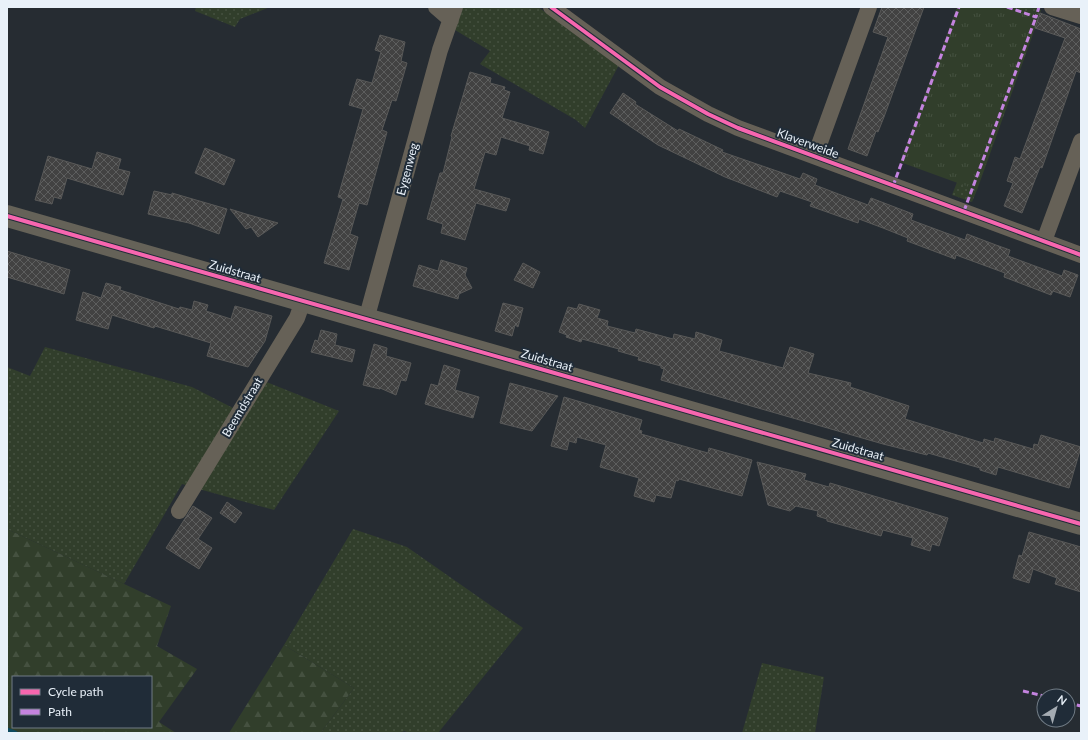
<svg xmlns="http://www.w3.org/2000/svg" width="1088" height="740" viewBox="0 0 1088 740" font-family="Lato,sans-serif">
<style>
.grass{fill:url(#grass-dots)}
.forest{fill:url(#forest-firs);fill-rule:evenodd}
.park{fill:url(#park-tufts)}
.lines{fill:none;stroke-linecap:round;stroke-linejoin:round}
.stream{stroke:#0e495e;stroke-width:5}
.building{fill:url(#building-cross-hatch);stroke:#595958}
.street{stroke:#666157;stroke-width:16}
.primary{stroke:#656258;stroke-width:22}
.quiet{stroke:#c483df;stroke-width:3;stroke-dasharray:6 3;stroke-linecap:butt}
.cycleway-casing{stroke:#202c38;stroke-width:6}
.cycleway{stroke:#f766af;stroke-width:4}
.labels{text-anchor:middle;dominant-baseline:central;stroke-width:4;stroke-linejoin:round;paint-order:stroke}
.street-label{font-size:12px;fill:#e9f1f9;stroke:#202c38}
</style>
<defs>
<pattern id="grass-dots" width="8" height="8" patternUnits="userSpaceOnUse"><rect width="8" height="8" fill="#313e2b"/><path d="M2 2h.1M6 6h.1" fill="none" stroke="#455140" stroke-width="1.8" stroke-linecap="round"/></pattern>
<pattern id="forest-firs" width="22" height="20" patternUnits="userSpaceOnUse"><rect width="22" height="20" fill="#313e2b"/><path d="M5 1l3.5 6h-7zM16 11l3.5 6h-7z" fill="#455140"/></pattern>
<pattern id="park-tufts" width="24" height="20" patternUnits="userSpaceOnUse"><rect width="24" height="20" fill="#313e2b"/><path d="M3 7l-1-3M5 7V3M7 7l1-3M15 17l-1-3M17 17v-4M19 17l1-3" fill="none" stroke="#455140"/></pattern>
<pattern id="building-cross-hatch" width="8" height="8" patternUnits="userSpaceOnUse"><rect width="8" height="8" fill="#424242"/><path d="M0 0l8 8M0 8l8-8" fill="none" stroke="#5d5e5e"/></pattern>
</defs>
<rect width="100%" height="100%" fill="#262c32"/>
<!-- grass -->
<path class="grass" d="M196,7H270L240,19L235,27L195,11Z
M462,7H538L619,65L585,128L576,120L480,64L490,51L455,30Z
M1003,7H1035L1041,10L1038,20Z
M957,182L977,190L972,202L952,195Z
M45,347L192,387L233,408L189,486L182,484L124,584L7,529V367L30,376Z
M264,381L339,411L274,510L199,489Z
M353,529L407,547L523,628L438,733H410L404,731L401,733H325L322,731L354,688L284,645Z
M762,663L824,677L815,733H742Z"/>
<!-- forest -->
<path class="forest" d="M7,529L171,606L157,646L197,669L159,722L176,733H7ZM13,677H151V727H13Z
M284,645L354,688L322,731L325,733H229Z"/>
<!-- park -->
<path class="park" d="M957,7H1003L1038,20L977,190L900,162Z"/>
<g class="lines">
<!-- stream -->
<path class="stream" d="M7,730L15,733"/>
</g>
<!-- building -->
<path class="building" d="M882,7H924L884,117L878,132L876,131L867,156L848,149L888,37L873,32Z
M1040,13L1081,29V73L1076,71L1042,168L1040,167L1022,213L1004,206L1013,183L1007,181L1015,157L1020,159L1065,38L1035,28Z
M380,35L405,42L401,61L407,63L396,101L392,100L382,130L387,132L367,205L359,203L350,234L358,237L349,270L324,263L343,199L338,197L363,109L349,105L357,79L372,83L381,52L375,50Z
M470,72L491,78L490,83L505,87L504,90L510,92L502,118L549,132L543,154L529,150L530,146L501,137L496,155L485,152L474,189L510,199L506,211L476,203L465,240L441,233L443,224L427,219L440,173H443L452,137L451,136Z
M623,93L636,102L635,104L678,131L679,129L723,150L722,152L800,179L803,173L817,179L815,185L841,195L868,205L871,198L913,214L911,220L965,240L967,234L996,245L1010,250L1008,256L1062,276L1064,270L1078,275L1070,297L1053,291L1051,295L1004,277L1005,273L956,255L955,259L907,241L908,238L883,228L859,219L858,223L810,206L812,202L780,191L777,197L725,177L658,145L610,113Z
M205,148L235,160L224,185L195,173Z
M97,152L121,159L118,169L130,172L123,195L67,178L61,199L54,197L52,204L35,200L48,156L92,169Z
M154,191L172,195V193L227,209L219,234L189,223L148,214Z
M230,209L246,214L278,223L258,237L251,227L246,229Z
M7,251L70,270L64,294L7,277Z
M441,260L467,268L465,275L472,288L459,294L458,299L413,286L419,265L438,271Z
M523,263L540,272L533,288L514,280Z
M106,283L121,287L120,290L179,309L180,307L192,310L194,301L208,305L206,311L231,319L235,306L272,316L265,341L248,367L207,356L211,343L155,326L154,328L112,315L108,329L76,320L83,292L101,298Z
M503,303L523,308L518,327L515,325L512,336L495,331Z
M579,304L600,310L597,318L608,321L607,326L635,333L636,329L673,339L674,334L695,339L696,332L722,340L719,351L783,368L790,347L814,354L808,373L851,383L850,387L909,406L905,419L983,443L984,439L994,442L995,438L1033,449L1034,444L1038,445L1041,435L1081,447L1069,488L998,467L996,475L980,470V468L928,453L927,455L883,444L661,380L664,369L661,368V366L638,360L639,357L618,351L619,349L582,339L581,342L566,337L567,335L559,332L568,307L577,309Z
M321,330L337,334L335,345L355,350L352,362L311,352L315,340L318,341Z
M374,344L387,348L386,356L411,363L406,381L401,380L396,395L380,388V389L363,385Z
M444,365L460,370L455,390L479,397L473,418L425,404L431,384L438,386Z
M510,383L558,396L532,431L500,423Z
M564,397L642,420L639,430L642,431L641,434L708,453L709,448L752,460L742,496L679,479L678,481L676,480L671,498L656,495L654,502L634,496L639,478L600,467L606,445L577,437L576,443L569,441L567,450L551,446Z
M757,462L806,474L804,480L829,487L830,483L948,518L939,546L932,544L930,551L911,545L913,538L883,530L881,536L827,521V519L817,516L818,511L796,506L790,511L768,505Z
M227,502L242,513L235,523L220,513Z
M193,506L212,518L198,539L212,548L199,569L166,548Z
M1029,532L1081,547V592L1055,584L1057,578L1033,569L1029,583L1013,578L1019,555L1022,556Z"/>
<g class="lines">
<!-- street -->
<path class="street" d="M436,7L451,20
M551,7L660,87L708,114L738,128L1081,255
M1052,7L1081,16
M815,156L869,7
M1044,241L1081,141
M366,320L440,50L455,7
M179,511L297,318L303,301"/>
<!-- primary -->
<path class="primary" d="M7,216L1081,524"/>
<!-- quiet -->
<path class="quiet" d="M1007,7L1036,17L1039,7
M893,186L959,7
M964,211L1036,17
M1023,691L1044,696
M1068,703L1081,706"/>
<!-- cycleway casing -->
<g class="cycleway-casing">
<path id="cycleway" d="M551,7L660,87L708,114L738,128L1081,255
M7,216L1081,524"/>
</g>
<!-- cycleway -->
<use href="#cycleway" class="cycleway"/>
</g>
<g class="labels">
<!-- street labels -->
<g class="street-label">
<text transform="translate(808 143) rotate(20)">Klaverweide</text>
<text transform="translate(407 169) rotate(-75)">Eygenweg</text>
<text transform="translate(235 271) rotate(16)">Zuidstraat</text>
<text transform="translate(547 360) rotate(16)">Zuidstraat</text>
<text transform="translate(242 407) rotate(-59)">Beemdstraat</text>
<text transform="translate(858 449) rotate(16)">Zuidstraat</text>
</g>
</g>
<!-- border -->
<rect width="1088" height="740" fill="none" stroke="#e9f1f9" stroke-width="16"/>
<!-- legend -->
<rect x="12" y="676" width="140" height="52" fill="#202c38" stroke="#707b85"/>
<rect x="20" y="689" width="20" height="6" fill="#f766af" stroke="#707b85"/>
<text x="48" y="696" font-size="12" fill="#e9f1f9">Cycle path</text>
<rect x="20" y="709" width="20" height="6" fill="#c483df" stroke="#707b85"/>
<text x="48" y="716" font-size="12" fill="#e9f1f9">Path</text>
<!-- north arrow -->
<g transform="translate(1056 708) rotate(37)"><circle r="19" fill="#202c38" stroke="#707b85"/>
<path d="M0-3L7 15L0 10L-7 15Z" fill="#a5acb3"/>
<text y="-6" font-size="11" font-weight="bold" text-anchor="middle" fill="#e9f1f9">N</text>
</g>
</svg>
